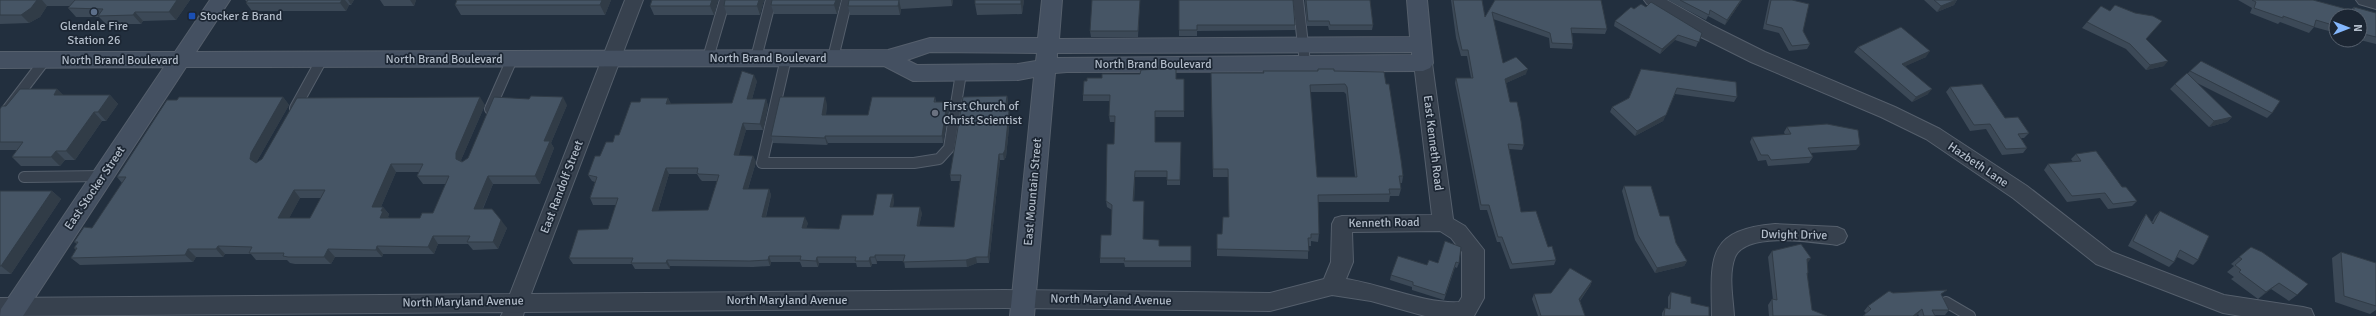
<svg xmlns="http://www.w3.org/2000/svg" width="2376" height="316" viewBox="0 0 2376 316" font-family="Signika,sans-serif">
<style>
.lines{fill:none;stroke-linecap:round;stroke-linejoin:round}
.lane-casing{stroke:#555f6c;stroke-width:12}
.street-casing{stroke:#555f6c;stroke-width:2}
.secondary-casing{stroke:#555f6c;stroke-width:2}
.lane{stroke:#37414e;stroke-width:10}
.street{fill:#37414e;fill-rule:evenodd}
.secondary{fill:#445061;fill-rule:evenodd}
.wall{fill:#3c4957;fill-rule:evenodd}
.shaded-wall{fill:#313c47}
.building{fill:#465565;stroke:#313c47;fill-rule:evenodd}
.service-dot{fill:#5c6f8a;stroke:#1c2633;stroke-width:1.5}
.transit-dot{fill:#1a4fb4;stroke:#1c2633;stroke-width:1.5}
.worship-dot{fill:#6b7280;stroke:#1c2633;stroke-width:1.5}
.labels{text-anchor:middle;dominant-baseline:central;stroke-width:3.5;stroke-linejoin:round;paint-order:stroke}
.poi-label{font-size:12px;fill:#b2bcc9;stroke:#1c2633;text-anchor:start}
.street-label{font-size:12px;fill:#b2bcc9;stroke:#1c2633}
</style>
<rect width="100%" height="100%" fill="#222f3e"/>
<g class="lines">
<!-- lane casing -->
<g class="lane-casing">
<path id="lane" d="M1298,0L1305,63
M708,58L725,0
M756,58L771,0
M786,58L762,163H914L939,159L949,148L961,73
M833,58L847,0
M295,108L322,59
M490,109L512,59
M0,119L45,60
M24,177L103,176
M1946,302L1970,316"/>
</g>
<!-- street casing -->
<g class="street-casing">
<path id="street" d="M625,0H643L531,294L1005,290L1270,293L1324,279L1331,262L1332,224L1335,218L1342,216L1432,215L1414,63L1416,58L1423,56L1430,58L1432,63L1453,219L1465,226L1484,250V298L1474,316H1425L1371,301L1332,295L1270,311L1005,308L524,312L523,316H501L503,312L0,316V298L510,294ZM1440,231L1451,238L1462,252V297L1459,302C1424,304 1381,284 1346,279L1353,262L1352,232Z
M1644,0H1667L1713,26L1765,52L1895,107L1940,129L2027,186L2112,252L2224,295L2303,307L2311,309L2314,316H2241L2223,313L2096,264L2013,198L1926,139L1881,117L1751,62L1699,36L1647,4Z
M2356,0H2376V9L2359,4Z
M1775,224L1837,227L1844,230L1847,236L1844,242L1837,245C1814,242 1746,231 1735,257C1728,275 1733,298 1734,316H1712C1711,258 1706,230 1775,224Z"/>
</g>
<!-- secondary casing -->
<g class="secondary-casing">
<path id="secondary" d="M210,0H230L196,52L888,50L930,38H1038L1042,0H1062L1059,39L1410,37L1407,0H1427L1433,63L1430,68L1423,71L1067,72L1055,73L1034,316H1010L1034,77L1018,80L913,81L884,66L186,67L23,316H0L1,309L164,67L0,68V52H175ZM930,52L1037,53L1036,61L1018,64L917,65L907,60ZM1412,52V55L1057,58V53Z"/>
</g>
<!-- lane -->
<use href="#lane" class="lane"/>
<!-- street -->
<use href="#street" class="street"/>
<!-- secondary -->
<use href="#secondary" class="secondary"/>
</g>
<!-- wall -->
<path class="wall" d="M0,0H190L176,20L143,21L141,24H106L99,17H76L68,8L70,6H47L40,17L29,23L0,24Z
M245,0H354L351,5H349L346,11H252L246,3L247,2Z
M380,0H416L414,6H384Z
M457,0H611L605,15H461L455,5Z
M718,0L714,15H654L650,6Z
M725,0H764L760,15H727L724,6Z
M772,0H841L837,14H774L771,5Z
M849,0H953L952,6L901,9L900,15H850L848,6Z
M975,0H1024L1022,14L977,15L975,4Z
M1140,0L1138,37H1091L1090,31Z
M1179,0L1295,25V30L1197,31V36H1179Z
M1305,0H1370L1373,25L1372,30H1329L1328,26H1307Z
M1451,0H1482L1485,17L1495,0L1607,29L1605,34L1572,33L1573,44L1572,49L1550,48L1549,38L1493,19L1503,63L1526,74L1506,83L1510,102L1524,145L1522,150L1509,149L1521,212L1548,247L1556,260L1554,265L1510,269L1500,242H1497L1487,210H1480L1455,83L1456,78H1471L1467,56H1461L1456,38Z
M1668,0H1742L1725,25L1708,16L1706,20Z
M1769,0H1792L1803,31L1810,44L1807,49L1789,51L1779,33L1763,29Z
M1924,0H1957L1954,5L1937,12Z
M2238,0H2313L2350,10L2354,7L2376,13V44L2360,40V16H2336V33L2314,27L2309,33L2280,22L2278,24L2250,13L2252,8Z
M1646,7L1702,33L1696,47L1675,40L1660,54L1614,26L1615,21L1634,9Z
M2087,22L2146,39L2164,66L2146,70L2126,49L2082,28Z
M1858,47L1926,57L1905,66L1928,94L1912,102L1854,52Z
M1318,69L1334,71L1386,84L1403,176L1402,183H1400L1401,189L1399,196H1390L1389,202H1318L1319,234L1318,242L1311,241V246H1308V259L1217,256V234H1222L1229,217L1228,177H1213L1211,81L1263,73L1317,71ZM1310,92H1344L1346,94L1355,177H1317Z
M1641,69L1737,97L1734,102L1675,94L1663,121L1635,136L1610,112L1612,107L1629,98Z
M2190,71L2272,113L2267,118L2195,82L2232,117L2227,122L2209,127L2170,89L2175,84L2187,74Z
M1176,79H1184V117H1155V142H1181L1180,185H1167V177H1135L1134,201H1144L1143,239L1159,246H1191V267H1125L1124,263H1100V258L1111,235L1112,210L1107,207L1106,201L1114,144L1115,122H1110L1109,116L1110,101H1083V95Z
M757,81L752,99H766L768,106L763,130H746L738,156H753L756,162L748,189H769L771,195L766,217L808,223L806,228L839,229L873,215L894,200L893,207L922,213L919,226L954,227L960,181H951L950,175L1007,96L1008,102L1007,111L1010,118L1006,157L1004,160H1000L989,263H977L967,267L905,268L904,261H877V264H872L871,267H857L856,263H819L818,267H802L800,262H771L770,266L753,267L670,266V269H635L632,264H573L569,258L608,229L616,205H593L590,198L595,182L592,181L588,175L600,156L619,135L640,102L668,98L671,104L732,103ZM669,174H697L700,179L702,181H717L708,210L658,211Z
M1950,87L2005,118L2029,133L2024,138H2021L2027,148L2023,153L2002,155L1986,129L1970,131L1946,92Z
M57,89L63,95H110L118,104L106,121H102L75,160H65L60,166H21L12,157L17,150H0V109L6,106Z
M283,97L289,105L257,161V162L485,105L461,160L462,162L567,105L551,143L554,148L540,184H493L483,209L507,228L498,249L473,250L468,244H438L434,254H383L382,257H335L331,264H295L290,263L287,260H256L251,254H225L223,257H196L193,262L80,265L71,258L76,250L74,248L77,244L74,242L92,228L122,183L117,177ZM396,172H419L417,176L423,184H446L433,213L420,218H389L388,217L389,214L383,207H381ZM300,198H321L310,218H289Z
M935,97L936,102H947L949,109L943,143H828L827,145L773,143L771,136L827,104L826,115H868Z
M1787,127L1860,145L1856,150L1810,153L1813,157L1809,163L1768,166L1766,160L1758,161L1750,142L1752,137L1785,135L1784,132Z
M2076,154L2122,187L2137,201L2132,206L2108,209L2100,198L2067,202L2044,170L2048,164L2073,162L2071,159Z
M1624,186L1660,216L1687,261L1684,266L1655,273L1635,240L1622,191Z
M0,191H52L61,199L11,274H0Z
M2160,211L2198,260L2193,265L2177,257L2174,262L2169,267L2128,246L2142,220L2146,214L2152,222L2155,216Z
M1445,241L1459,263L1457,268L1455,267L1444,300L1412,290V287L1390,280L1391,275L1438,263Z
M2251,247L2297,295L2289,301L2271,289L2258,299L2231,279L2234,277L2227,272L2234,266L2231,264Z
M1772,251L1807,264L1808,273L1807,275L1812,310L1827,316H1769L1768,305L1772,299L1773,300L1768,257Z
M2341,252L2376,263V310L2370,314L2335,302L2332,258Z
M1592,281L1590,286L1580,301L1585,316H1538L1532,299L1534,294L1551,293Z
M1671,292L1691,303L1709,316H1662V313L1665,308L1668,309V297Z
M1893,293L1942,296L1949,310L1945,315H1935V316H1919L1918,314L1916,316H1863L1866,313L1864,311L1868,306Z"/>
<!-- shaded-wall -->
<path class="shaded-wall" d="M37,0H42L47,6L40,17L29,23L21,15Z
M177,0H190L176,20L169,12Z
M342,0H345L349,5L346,11L340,3Z
M348,0H354L351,5Z
M410,0H416L414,6Z
M602,0H611L605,15L600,5Z
M712,0H718L714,15L710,6Z
M759,0H764L760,15L757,6Z
M836,0H841L837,14L834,5Z
M899,0L901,9L900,15L898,6Z
M951,0H953L952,6Z
M1021,0H1024L1022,14L1021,4Z
M1741,0H1742L1725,25L1727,20Z
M1957,0L1954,5L1937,12L1941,6Z
M135,12L143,21L141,24L133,15Z
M1678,35L1675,40L1660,54L1662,49Z
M1930,51L1926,57L1899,69L1902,64Z
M2168,61L2164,66L2146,70L2150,65Z
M1528,69L1526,74L1504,84L1505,79Z
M754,75L757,81L750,106L747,99Z
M57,89L66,98L54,95Z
M1932,89L1928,94L1912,102L1916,97Z
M110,95L118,104L106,121L98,112Z
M1007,96L1008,102L1007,118L1005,111Z
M283,97L289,105L257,161V167L250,159L251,153Z
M480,97L485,105L461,160L462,167L456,159V153Z
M563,97L567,105L551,143L554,148L540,184L535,176L544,141Z
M825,97L827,104L825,122L822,115Z
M668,98L671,104H666Z
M766,99L768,106L763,130L760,124Z
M947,102L949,109L943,143L942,136Z
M1009,111L1010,118L1006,157L1004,160L1003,154Z
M94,112L102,121L75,160L66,151Z
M1666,115L1663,121L1635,136L1637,131Z
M2232,117L2227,122L2209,127L2214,121Z
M743,123L746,130L737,162L734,155Z
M825,136L828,143L827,145L825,138Z
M56,151L65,160L60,166L51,157Z
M999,154L1000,160L989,263L988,257Z
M753,156L756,162L746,195L743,189Z
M391,164L396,172L378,214L372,207Z
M666,168L669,174L656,217L652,211Z
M1135,171V177L1134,207L1133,201Z
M488,176L493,184L479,217L474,209Z
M769,189L771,195L764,223L762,217Z
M294,190L300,198L285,226L278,218Z
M52,191L61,199L11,274L1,266Z
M893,194L894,200L892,213L890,207Z
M383,207L389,214L388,217L389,219L380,218L381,211Z
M920,207L922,213L918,232L917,226Z
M805,217L808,223L805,234L802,228Z
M501,220L507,228L498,249L493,242Z
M433,236L438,244L434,254L428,247Z
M218,246L225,254L223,257L216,249Z
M377,246L383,254L382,257L376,250Z
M188,249L196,257L193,262L185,255Z
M328,249L335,257L331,264L324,257Z
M875,255L877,261V264L875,257Z
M769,256L771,262L770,266L768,260Z
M817,257L819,263L818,267L816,261Z
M870,257L872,264L871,267L869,261Z
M976,257L977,263L967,267L966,260Z
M1811,258L1807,264V259Z
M667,260L670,266V269L666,263Z
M1687,261L1684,266L1655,273L1657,268Z
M1592,281L1590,286L1577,304L1579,299Z
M2279,283L2271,289L2258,299L2266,292Z
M1922,309L1918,314L1916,316H1913Z"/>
<!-- building -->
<path class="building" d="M0,0H37L31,8L21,15H0Z
M75,0H177L169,12H135L133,15L98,16L103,9L68,8Z
M248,0H342L340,3H246Z
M457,0H602L600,5H455Z
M652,0H712L710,6H650Z
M725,0H759L757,6H724Z
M772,0H836L834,5H771Z
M849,0H899L898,6H848Z
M975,0H1021V4H975Z
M1092,0H1140L1138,31H1090Z
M1179,0H1293L1295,25H1197V30H1179Z
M1306,0H1370L1373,25H1330L1329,21H1308Z
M1453,0H1482L1485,17L1495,0H1601L1607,29L1571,28L1573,44L1552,43L1550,33L1492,12L1503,63L1516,57L1528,69L1505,79L1510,102H1517L1521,121L1524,145L1508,144L1521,212L1536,211L1548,247L1552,246L1556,260L1512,264L1502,237H1498L1489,205H1481L1456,78H1473L1468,50H1462L1458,32Z
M1680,0H1741L1727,20L1710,10L1709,15Z
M1771,0H1792L1809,4L1803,31L1810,44L1792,46L1782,28L1766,24Z
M1934,0H1956L1941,6Z
M2252,0H2313L2354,11V7L2376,13V37L2360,33V16H2336V26L2316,20L2314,27L2283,16V18L2254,8L2256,2Z
M1651,2L1702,33L1699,42L1678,35L1662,49L1615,21L1631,7L1634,9L1641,4L1646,7Z
M2115,5L2135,13L2153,16L2162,21L2146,39L2168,61L2150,65L2130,44L2087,22L2101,6L2110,11Z
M1901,27L1930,51L1902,64L1932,89L1916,97L1858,47Z
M2201,61L2280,101L2272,113L2190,71Z
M1176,68V79H1184V111H1155V142H1181L1180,180H1167V171H1135L1133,201H1144L1143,239L1159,240V246H1191V261H1124L1125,258H1100L1101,235H1111L1112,205L1106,201L1107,144H1114L1115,116H1109L1110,95H1083L1084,81H1087V78H1102V74H1140L1141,70Z
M1318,69H1334V71L1384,72L1386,84H1389L1401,160L1403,176H1399L1401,189H1389L1390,194L1318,195L1319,234H1311V238H1308L1309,251L1217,249V234H1222L1223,217H1229L1228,169H1213L1211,73H1264L1263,71H1318ZM1345,84L1347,87L1357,177H1317L1310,85Z
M1641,69L1736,82L1737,97L1677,88L1666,115L1637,131L1612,107L1629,98Z
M742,71L754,75L747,99H766L760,124L743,123L734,155L753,156L743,189H769L762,217H805L802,228L839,229L842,215H873L877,194H893L890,207H920L917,226L954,227L961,175H950L963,97L1007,96L1005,111H1009L1005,150L1003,154H999L988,257H976L966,260L903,262L905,255H875V257H870L869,261H855L856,257H817L816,261L800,260L801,256H769L768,260L750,261L667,260L666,263H631L633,258H569L578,230L608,229L618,198H590L597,177L588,175L595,156H600L606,142H613L615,135H619L631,102H640L641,98H668L666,104L732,103ZM666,168H698L697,173L699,174L719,175L708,210L652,211Z
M2187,73L2232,117L2214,121L2175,84Z
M1982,84L2005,118L2018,117L2029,133L2018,134L2027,148L2006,149L1990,124L1974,125L1950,87Z
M20,89H57L54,95H110L98,112H94L66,151H56L51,157H12L23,142H0V109L2,106H6Z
M531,96L563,97L544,141H550L535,176H488L474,209H492L501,220L493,242H467L470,236H433L428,247L377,246L376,250L328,249L324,257H288L283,256L284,253H249L252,247L218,246L216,249H188L185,255L71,258L77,248H74L78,242H74L84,227L92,228L126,177H117L167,100H177L179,97H283L251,153L250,159L256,163L262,159L297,98L480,97L456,153V159L462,162L468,158L494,97L529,99ZM391,164H423L417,176H449L433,213H422L420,218H380L383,211H381L383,207H372ZM294,190H325L310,218H278Z
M780,97H825L822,115H868L872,97H935L934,102H947L942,136H825V138L771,136Z
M1827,124L1858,130L1860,145L1808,148L1813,157L1771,160L1768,155H1761L1752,137L1791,134L1787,127Z
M2096,151L2122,187H2126L2137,201L2113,204L2105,193L2072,196L2048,164L2081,161L2076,154Z
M1624,186H1651L1660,216H1669L1676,243L1687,261L1657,268L1638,235Z
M0,191H52L1,266H0Z
M2160,211L2209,236L2198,260L2180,250L2174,262L2133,241L2146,214L2153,224Z
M1445,241L1461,247L1459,263L1456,262L1445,295L1413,285V282L1391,275L1398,256L1427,265L1429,260L1438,263Z
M1801,244L1811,258L1807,259L1808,273H1807L1812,310L1827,316H1773L1772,299L1777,300L1772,251Z
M2251,247L2262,252L2308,284L2297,295L2279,283L2266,292L2239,272L2241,270L2235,265L2242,259L2239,257Z
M2341,252L2376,263V306L2344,296Z
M1570,268L1592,281L1579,299L1585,316H1541L1534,294L1551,293Z
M1947,290L1941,294L1949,310H1932L1935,316H1924L1922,309L1913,316H1865L1864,315L1871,309L1868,306L1889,291L1893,293Z
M1671,292L1691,297V303L1709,307V316H1664L1665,308L1670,309Z"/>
<!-- markers -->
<circle class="service-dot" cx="94" cy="12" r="4"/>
<rect class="transit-dot" x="188" y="12" width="8" height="8" rx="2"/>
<circle class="worship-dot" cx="935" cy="113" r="4"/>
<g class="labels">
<!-- poi labels -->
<g class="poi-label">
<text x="200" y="16">Stocker &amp; Brand</text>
<text x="94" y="26" text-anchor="middle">Glendale Fire<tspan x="94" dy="14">Station 26</tspan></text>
<text x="943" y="106">First Church of<tspan x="943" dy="14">Christ Scientist</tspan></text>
</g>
<!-- street labels -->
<g class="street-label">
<text x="768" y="58">North Brand Boulevard</text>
<text x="444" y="59">North Brand Boulevard</text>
<text x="120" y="60">North Brand Boulevard</text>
<text x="1153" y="64">North Brand Boulevard</text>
<text transform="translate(1433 143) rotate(83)">East Kenneth Road</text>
<text transform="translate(1978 165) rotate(34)">Hazbeth Lane</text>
<text transform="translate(562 187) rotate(-69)">East Randolf Street</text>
<text transform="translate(95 188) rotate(-56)">East Stocker Street</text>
<text transform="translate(1033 192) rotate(-85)">East Mountain Street</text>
<text transform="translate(1384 223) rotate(-1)">Kenneth Road</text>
<text transform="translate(1794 235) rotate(1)">Dwight Drive</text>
<text x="787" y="300">North Maryland Avenue</text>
<text transform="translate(1111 300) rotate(1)">North Maryland Avenue</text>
<text transform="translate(463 302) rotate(-1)">North Maryland Avenue</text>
</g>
</g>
<!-- north arrow -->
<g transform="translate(2348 28) rotate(90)"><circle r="19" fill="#1c2633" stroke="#58626f"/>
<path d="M0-3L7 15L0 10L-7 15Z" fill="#84b7fd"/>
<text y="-6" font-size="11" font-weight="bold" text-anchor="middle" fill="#b2bcc9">N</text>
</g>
</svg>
